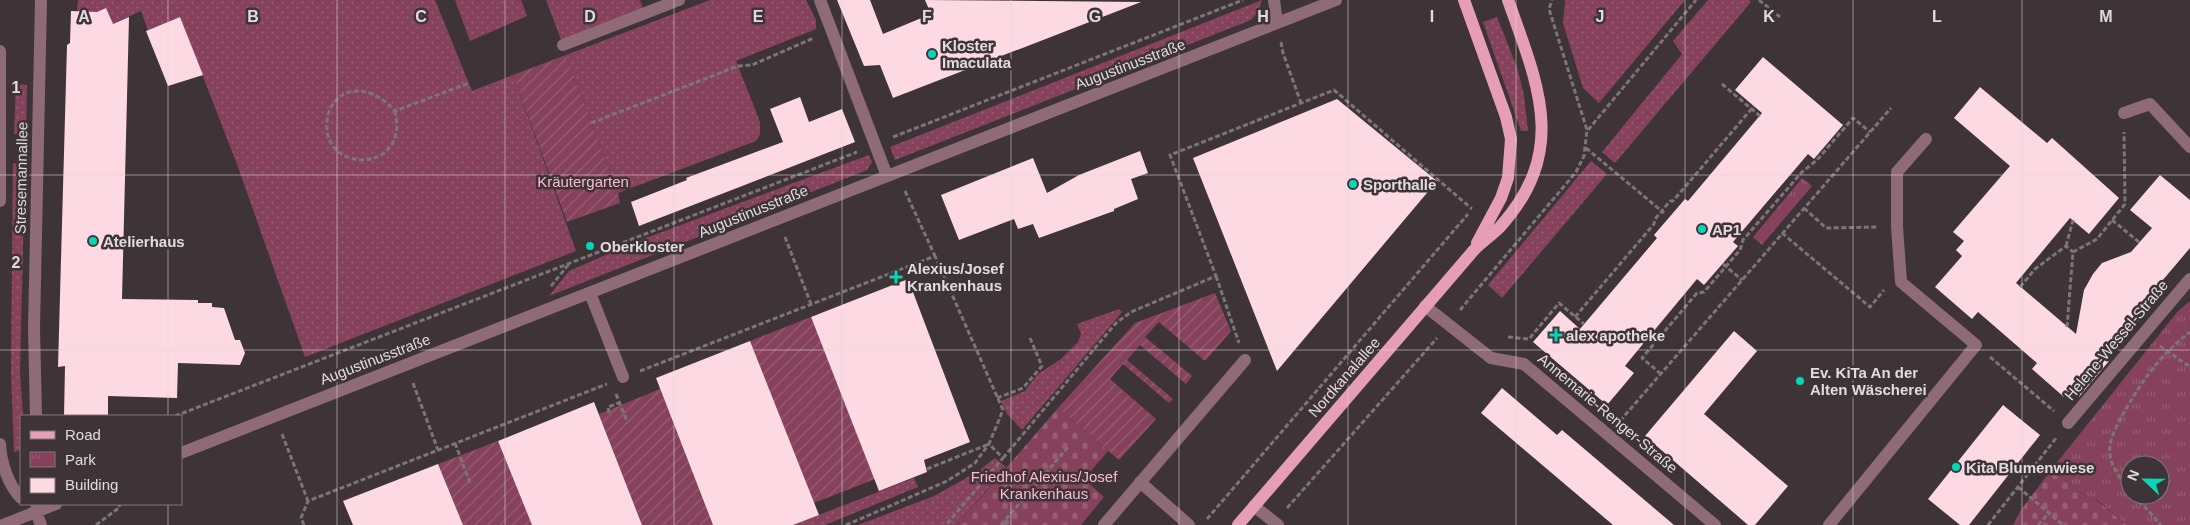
<svg xmlns="http://www.w3.org/2000/svg" width="2190" height="525" viewBox="0 0 2190 525" font-family="Helvetica,sans-serif">
<style>
.grass{fill:url(#grass-dots)}
.cemetery{fill:url(#cemetery-stones)}
.park{fill:url(#park-tufts);fill-rule:evenodd}
.garden{fill:url(#garden-furrows)}
.building{fill:#fdd9e4}
.lines{fill:none;stroke-linecap:round;stroke-linejoin:round}
.path{stroke:#7c7476;stroke-width:3;stroke-dasharray:5 2.5;stroke-linecap:butt}
.minor{stroke:#8f6b77;stroke-width:12}
.major{stroke:#e59eb6;stroke-width:12}
.grid{fill:none;stroke:#e2dbdd;stroke-width:1;stroke-opacity:0.55}
.poi-dot{fill:#06d5b6;stroke:#3e3437;stroke-width:2}
.labels{text-anchor:middle;dominant-baseline:central;stroke-width:5;stroke-linejoin:round;paint-order:stroke}
.poi-label{font-size:15px;font-weight:bold;fill:#e2dbdd;stroke:#3e3437;text-anchor:start}
.street-label{font-size:15px;fill:#e2dbdd;stroke:#3e3437}
.park-label{font-size:15px;fill:#fcb9d0;stroke:#3e3437}
.grid-label{font-size:16px;text-anchor:middle;font-weight:bold;fill:#e2dbdd;stroke:#3e3437;stroke-width:5;stroke-linejoin:round;paint-order:stroke}
</style>
<defs>
<pattern id="grass-dots" width="8" height="8" patternUnits="userSpaceOnUse" patternTransform="scale(1.25)"><rect width="8" height="8" fill="#86425c"/><path d="M2 2h.1M6 6h.1" fill="none" stroke="#975d73" stroke-width="1.8" stroke-linecap="round"/></pattern>
<pattern id="cemetery-stones" width="16" height="16" patternUnits="userSpaceOnUse" patternTransform="scale(1.25)"><rect width="16" height="16" fill="#86425c"/><path d="M2 7V4a2 2 0 0 1 4 0v3zM10 15v-3a2 2 0 0 1 4 0v3z" fill="#975d73"/></pattern>
<pattern id="park-tufts" width="24" height="20" patternUnits="userSpaceOnUse" patternTransform="scale(1.25)"><rect width="24" height="20" fill="#86425c"/><path d="M3 7l-1-3M5 7V3M7 7l1-3M15 17l-1-3M17 17v-4M19 17l1-3" fill="none" stroke="#975d73"/></pattern>
<pattern id="garden-furrows" width="10" height="10" patternUnits="userSpaceOnUse" patternTransform="scale(1.25)"><rect width="10" height="10" fill="#86425c"/><path d="M-1 1l2-2M0 10L10 0M9 11l2-2" fill="none" stroke="#975d73"/></pattern>
</defs>
<rect width="100%" height="100%" fill="#3e3437"/>
<!-- grass -->
<path class="grass" d="M78,0H435L472,91L513,75L576,251L305,357L238,167L180,17L148,30L141,11L75,41Z
M455,0H521L527,16L470,41Z
M546,0H640L645,13L563,45Z
M710,0H806L816,20V29L736,61L760,122V134L756,141L618,193L566,55Z
M1262,0L1259,11L1251,20L895,160L890,147Z
M1565,0H1685L1599,103L1583,88L1563,23Z
M1708,0H1749L1751,2L1615,163L1602,152L1682,54L1673,41Z
M1497,17L1518,70L1524,96L1528,131H1521L1483,22Z
M16,84L27,85L26,134H14Z
M869,155L872,162L867,170L549,296L569,271L638,241Z
M1591,161L1607,174L1502,298L1488,285Z
M13,163L25,164L20,372L23,416H21V450L14,452L11,372Z
M1119,309L1122,312L1022,430L1007,414L1001,401L1025,391L1038,374L1061,359L1078,342L1081,334L1077,324Z
M995,458L1006,467L957,525H858L934,496L977,472Z
M914,478L918,487L825,525H793Z"/>
<!-- cemetery -->
<path class="cemetery" d="M1058,408L1108,451L1084,479L1104,497L1081,525H957Z
M2051,470L2093,501L2095,499L2127,525H2013L2021,510Z"/>
<!-- park -->
<path class="park" d="M1802,178L1812,186L1762,245L1753,237Z
M2190,301V525H2127L2096,499L2093,501L2051,470L2178,311ZM2130,465H2160V495H2130Z"/>
<!-- garden -->
<path class="garden" d="M566,55L618,193L620,203L567,222L513,75Z
M1215,293L1231,331L1205,361L1159,322L1145,337L1192,376L1186,384L1140,345L1127,360L1173,399L1169,403L1123,364L1110,379L1156,419L1119,460L1058,408L1135,323Z
M811,317L875,479L814,503L750,341Z
M660,389L713,525H642L599,414Z
M498,441L532,525H463L438,464Z"/>
<!-- building -->
<path class="building" d="M837,0H870L883,34L931,14L925,0L1141,2L893,98L880,65L864,66Z
M106,8L113,24L129,17L122,299L198,300V303H212V307L224,308L235,340H240L245,353L240,365L178,363L177,398L108,396V416H64L65,366L58,367L67,45L70,43L71,11L97,12Z
M180,17L203,75L168,86L146,31Z
M1763,57L1843,125L1814,159L1808,154L1733,242L1738,246L1704,285L1697,279L1633,356L1625,366L1634,373L1607,405L1533,342L1560,311L1580,329L1657,238L1654,235L1685,199L1688,201L1762,113L1735,90Z
M1980,87L2047,143L2052,138L2119,198L2089,234L2070,218L2016,283L2076,334L2084,290L2093,274L2102,263L2131,252L2152,228L2130,210L2160,175L2190,200V248L2145,301L2151,306L2137,322L2131,318L2100,354L2109,361L2079,397L2071,390L2064,397L2032,369L2037,363L1978,312L1972,319L1935,287L1962,256L1956,250L1964,241L1953,232L2010,166L1954,118Z
M800,97L809,122L842,109L855,142L639,226L631,202L687,180L686,178L783,142L770,109Z
M1337,99L1437,181L1277,371L1193,158Z
M1140,151L1148,173L1131,179L1138,199L1114,209V211L1039,238L1033,224L1018,229L1014,219L959,240L941,195L1033,158L1047,193L1079,175Z
M908,279L970,442L924,460L927,472L879,491L811,317Z
M1734,331L1757,351L1704,414L1788,486L1755,525H1748L1645,436Z
M750,341L819,515L793,525H713L656,378Z
M1502,388L1557,435L1562,430L1674,525H1613L1481,413Z
M594,402L642,525H532L498,441Z
M2003,405L2040,435L1969,525H1960L1928,499Z
M438,464L463,525H353L343,501Z"/>
<g class="lines">
<!-- path -->
<path class="path" d="M1759,0L1780,17
M1281,42L1283,53L1301,103
M1722,84L1760,116
M395,111C396,118 398,126 396,133C390,170 330,169 327,129C326,122 328,112 331,107C347,80 378,91 395,111L469,83
M591,123L738,66L752,65L814,38
M1588,130L1696,0
M893,137L1243,0
M1586,148L1664,213
M905,191L935,256
M1804,208L1826,228L1878,227
M2112,220L2139,242
M1782,233L1870,307L1884,290
M785,237L811,304
M2066,246L2073,220
M1723,264L1742,280
M1216,276L1239,343
M551,286L569,264
M2020,287L2035,269L2066,246L2073,252
M1460,310L1576,172L1584,156L1587,130L1549,9L1552,0
M1575,317L1654,224L1655,219L1670,201H1673L1754,106
M2067,327L2073,252L2097,239L2125,204L2124,132
M1508,337L1529,339L1559,303L1584,324
M2160,346L2190,367
M1990,357L2054,411
M640,371L935,256L1003,410L989,444L1003,458L946,525
M1661,374L1642,358L1697,293L1704,292L1740,250L1743,240L1802,172L1817,160L1853,118L1870,132
M413,383L438,450
M616,394L627,421
M997,398L1023,388L1042,366L1030,338
M609,413L608,407L619,403
M175,416L857,152
M1620,421L1891,108
M282,434L308,501
M455,443L470,483
M1003,458L1116,323L1131,312L1216,276L1170,155L1334,90L1472,209
M927,469L989,444
M2018,487L2063,525
M2130,490C2121,480 2111,467 2110,454C2108,440 2117,426 2123,414C2141,382 2160,355 2190,332
M2134,495L2161,525
M1287,508L1437,338
M1207,519L1468,214
M1005,520L1011,525
M96,525L120,507L119,504
M304,525L301,518L308,501L607,384
M846,525L947,481L975,463L989,444
M1001,525L1069,446
M1988,525L2057,437
M2038,525L2049,513"/>
<!-- minor -->
<path class="minor" d="M820,0L887,176
M1274,0L1277,23
M563,45L679,0
M0,51V201
M2124,113L2150,104L2190,147
M590,293L623,377
M1425,306L1491,358L1524,364L1715,525
M36,416L34,328L41,0
M2068,423L2190,279
M0,444C1,462 8,485 21,498
M181,453L1336,0
M1140,482L1189,525
M37,504L36,512L41,525
M1254,506L1278,525
M3,525L56,504
M1104,525L1245,360
M1829,525L1976,345L1901,282L1897,227V172L1926,139"/>
<!-- major -->
<path class="major" d="M1464,0L1506,117L1511,139L1508,178L1501,198L1477,243
M1238,525L1474,250C1482,242 1492,235 1500,227C1569,150 1538,85 1508,0"/>
</g>
<!-- grid -->
<path class="grid" d="M168,0V416M337,0V525M505,0V525M674,0V525M842,0V525M1011,0V525M1179,0V525M1348,0V525M1516,0V525M1685,0V525M1853,0V525M2022,0V525M0,175H2190M0,350H2190M168,504V525"/>
<!-- markers -->
<g class="poi-dot">
<circle cx="932" cy="54" r="5"/>
<circle cx="1353" cy="184" r="5"/>
<circle cx="1702" cy="229" r="5"/>
<circle cx="93" cy="241" r="5"/>
<circle cx="590" cy="246" r="5"/>
<path d="M893.5 269.5h5v5h5v5h-5v5h-5v-5h-5v-5h5z"/>
<path d="M1553.5 327.5h5v5h5v5h-5v5h-5v-5h-5v-5h5z"/>
<circle cx="1800" cy="381" r="5"/>
<circle cx="1956" cy="467" r="5"/>
</g>
<g class="labels">
<!-- poi labels -->
<g class="poi-label">
<text x="942" y="45">Kloster<tspan x="942" dy="17">Imaculata</tspan></text>
<text x="1363" y="184">Sporthalle</text>
<text x="1712" y="229">AP1</text>
<text x="103" y="241">Atelierhaus</text>
<text x="600" y="246">Oberkloster</text>
<text x="907" y="268">Alexius/Josef<tspan x="907" dy="17">Krankenhaus</tspan></text>
<text x="1566" y="335">alex apotheke</text>
<text x="1810" y="372">Ev. KiTa An der<tspan x="1810" dy="17">Alten Wäscherei</tspan></text>
<text x="1966" y="467">Kita Blumenwiese</text>
</g>
<!-- street labels -->
<g class="street-label">
<text transform="translate(1130 64) rotate(-21)">Augustinusstraße</text>
<text transform="translate(21 178) rotate(-89)">Stresemannallee</text>
<text transform="translate(753 211) rotate(-22)">Augustinusstraße</text>
<text transform="translate(2116 340) rotate(-50)">Helene-Wessel-Straße</text>
<text transform="translate(375 359) rotate(-21)">Augustinusstraße</text>
<text transform="translate(1344 377) rotate(-49)">Nordkanalallee</text>
<text transform="translate(1608 413) rotate(40)">Annemarie-Renger-Straße</text>
</g>
<!-- park labels -->
<g class="park-label">
<text x="583" y="181">Kräutergarten</text>
<text x="1044" y="476">Friedhof Alexius/Josef<tspan x="1044" dy="17">Krankenhaus</tspan></text>
</g>
</g>
<g class="grid-label">
<text x="84" y="22">A</text>
<text x="253" y="22">B</text>
<text x="421" y="22">C</text>
<text x="590" y="22">D</text>
<text x="758" y="22">E</text>
<text x="927" y="22">F</text>
<text x="1095" y="22">G</text>
<text x="1263" y="22">H</text>
<text x="1432" y="22">I</text>
<text x="1600" y="22">J</text>
<text x="1769" y="22">K</text>
<text x="1937" y="22">L</text>
<text x="2106" y="22">M</text>
<text x="16" y="93">1</text>
<text x="16" y="268">2</text>
</g>
<!-- legend -->
<rect x="20" y="415" width="162" height="90" fill="#3e3437" stroke="#807779"/>
<rect x="30" y="431" width="25" height="8" fill="#e59eb6" stroke="#807779"/>
<text x="65" y="440" font-size="15" fill="#e2dbdd">Road</text>
<rect x="30" y="452" width="25" height="15" fill="url(#park-tufts)" stroke="#807779"/>
<text x="65" y="465" font-size="15" fill="#e2dbdd">Park</text>
<rect x="30" y="478" width="25" height="15" fill="#fdd9e4" stroke="#807779"/>
<text x="65" y="490" font-size="15" fill="#e2dbdd">Building</text>
<!-- north arrow -->
<g transform="translate(2145 480) rotate(292)"><circle r="24" fill="#3e3437" stroke="#807779"/>
<path d="M0-4L9 19L0 12L-9 19Z" fill="#06d5b6"/>
<text y="-8" font-size="14" font-weight="bold" text-anchor="middle" fill="#e2dbdd">N</text>
</g>
</svg>
